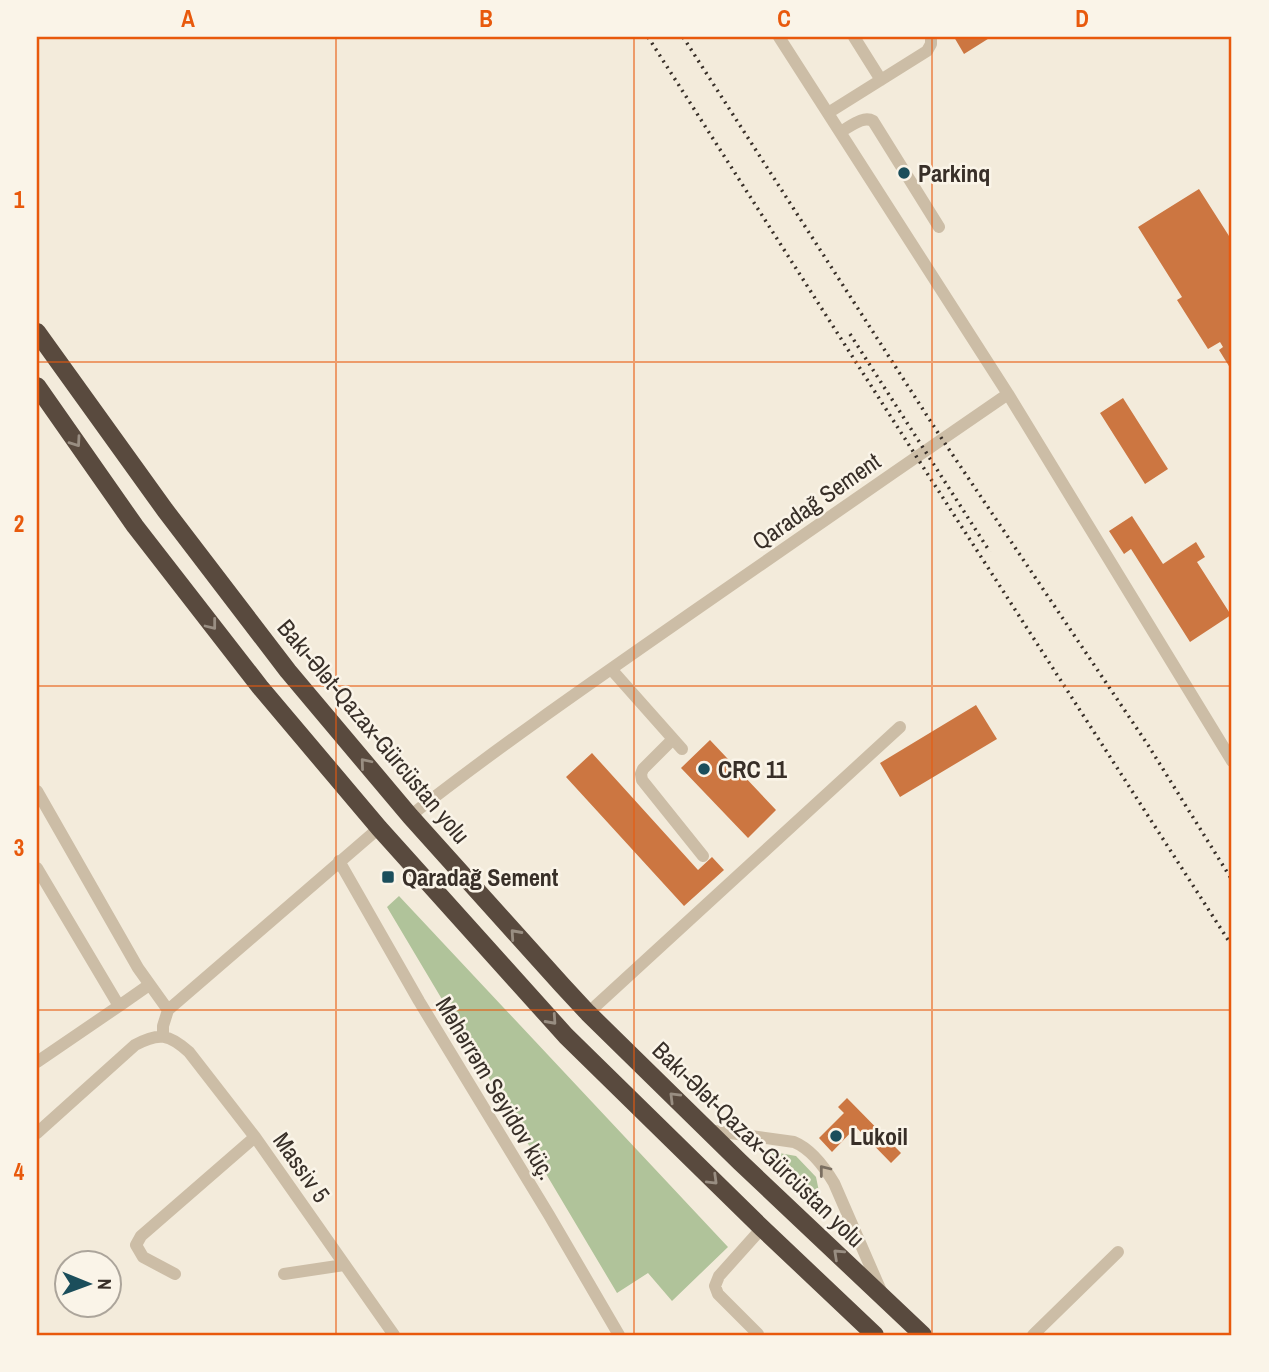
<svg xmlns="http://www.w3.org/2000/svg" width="1269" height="1372" viewBox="0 0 1269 1372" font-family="'Archivo Narrow',sans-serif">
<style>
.green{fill:#b0c39a}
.building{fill:#cc7641}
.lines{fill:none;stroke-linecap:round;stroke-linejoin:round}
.minor{stroke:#ccbda6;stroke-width:12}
.highway{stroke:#594a3e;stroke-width:18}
.rail{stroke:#382f28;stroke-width:3.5;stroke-dasharray:2 5;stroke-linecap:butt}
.oneway{stroke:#998e82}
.oneway2{stroke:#7b6f61}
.grid{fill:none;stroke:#e8590c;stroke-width:2;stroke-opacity:0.55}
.poi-dot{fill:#1b4e5b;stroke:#faf4e8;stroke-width:2.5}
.labels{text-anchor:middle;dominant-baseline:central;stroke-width:5;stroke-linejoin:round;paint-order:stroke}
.poi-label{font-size:24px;font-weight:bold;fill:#382f28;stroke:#faf4e8;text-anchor:start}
.street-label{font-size:24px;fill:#382f28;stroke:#faf4e8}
.neatline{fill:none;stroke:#e8590c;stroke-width:2.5}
.grid-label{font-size:23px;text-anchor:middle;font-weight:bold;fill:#e8590c}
</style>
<rect width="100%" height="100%" fill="#f3ebdb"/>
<!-- green -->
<path class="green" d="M399,896L728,1247L672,1301L648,1273L617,1293L387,907Z
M756,1149L796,1156L816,1177L824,1216Z"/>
<!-- building -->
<path class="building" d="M954,37H991L964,54Z
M1199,189L1229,236L1232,234V371L1219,350L1223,347L1220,342L1208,349L1177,300L1182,297L1138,227Z
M1123,398L1168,469L1145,484L1100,413Z
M1132,516L1163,564L1196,542L1205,557L1197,562L1231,615L1190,642L1131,549L1124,554L1109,531Z
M976,705L997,739L900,797L880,763Z
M710,740L776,810L748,838L681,768Z
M592,753L698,870L712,857L724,870L684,906L566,777Z
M847,1098L901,1153L891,1163L856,1127L832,1152L819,1138L844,1113L838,1107Z"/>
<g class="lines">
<!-- minor -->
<path class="minor" d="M779,37L1008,394L1232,761
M854,37L881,80
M828,113L927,51L931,44V37
M840,132C850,127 863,115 873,121L939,227
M611,669L682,749
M673,739L643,769L641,774L642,780L703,856
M37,791L138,968L168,1010
M410,816C502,744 598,678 694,611C799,538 903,466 1008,394
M339,861L419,1001L549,1215L619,1335
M37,868L119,1006L149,985
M588,1013L900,727
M163,1036V1026L168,1010L379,828
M37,1062L119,1006
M708,1130L794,1142C811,1149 825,1168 834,1183L881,1291
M37,1133L135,1045C159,1032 169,1034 189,1052L255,1137L394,1335
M175,1274L143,1257L136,1245L141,1236L255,1137
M284,1274L344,1265
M758,1334L718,1294L715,1286L719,1276L762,1228
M1033,1335L1118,1252"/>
<!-- highway -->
<path class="highway" d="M37,332L165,510L288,671L410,816L562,985L588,1013L740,1162L923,1335
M37,386L135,526L260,687L379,828L566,1036L762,1228L875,1335"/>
<!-- rail -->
<path class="rail" d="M648,37L916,456L1232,946
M683,37L942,439L1148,745L1232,880
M850,334L990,552"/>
</g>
<!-- one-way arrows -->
<defs><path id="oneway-chevron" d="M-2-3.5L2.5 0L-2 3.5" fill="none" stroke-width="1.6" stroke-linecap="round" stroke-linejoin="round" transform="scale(1.75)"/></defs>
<g class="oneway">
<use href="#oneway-chevron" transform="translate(76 442) rotate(55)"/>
<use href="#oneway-chevron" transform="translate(212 625) rotate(52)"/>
<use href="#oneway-chevron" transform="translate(365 763) rotate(-130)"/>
<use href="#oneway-chevron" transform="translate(515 934) rotate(-132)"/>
<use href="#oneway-chevron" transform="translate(552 1020) rotate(48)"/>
<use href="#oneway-chevron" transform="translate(674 1097) rotate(-135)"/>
<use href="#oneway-chevron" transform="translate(713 1180) rotate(44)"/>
<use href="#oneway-chevron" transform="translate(838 1254) rotate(-137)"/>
</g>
<use class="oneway2" href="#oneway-chevron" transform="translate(824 1170) rotate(-128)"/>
<!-- grid -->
<path class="grid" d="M336,37V1335M634,37V1335M932,37V1335M37,362H1232M37,686H1232M37,1010H1232"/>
<!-- markers -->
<g class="poi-dot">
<circle cx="904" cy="173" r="7"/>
<circle cx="704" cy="769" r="7"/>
<rect x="381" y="870" width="14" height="14" rx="3.5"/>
<circle cx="836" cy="1136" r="7"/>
</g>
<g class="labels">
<!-- poi labels -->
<g class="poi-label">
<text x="918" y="173">Parkinq</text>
<text x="718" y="769">CRC 11</text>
<text x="402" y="877">Qaradağ Sement</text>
<text x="850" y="1136">Lukoil</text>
</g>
<!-- street labels -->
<g class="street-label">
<text transform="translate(816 501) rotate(-35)">Qaradağ Sement</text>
<text transform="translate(374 731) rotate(50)">Bakı-Ələt-Qazax-Gürcüstan yolu</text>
<text transform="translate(496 1088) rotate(59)">Məhərrəm Seyidov küç.</text>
<text transform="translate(759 1144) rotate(44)">Bakı-Ələt-Qazax-Gürcüstan yolu</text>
<text transform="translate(302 1167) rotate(55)">Massiv 5</text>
</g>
</g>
<!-- border -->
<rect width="1269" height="1372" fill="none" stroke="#faf4e8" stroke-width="77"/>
<!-- north arrow -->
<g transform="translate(88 1284) rotate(91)"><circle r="33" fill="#faf4e8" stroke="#aca59b" stroke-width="2"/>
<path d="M0-5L12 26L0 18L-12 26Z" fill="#1b4e5b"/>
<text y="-10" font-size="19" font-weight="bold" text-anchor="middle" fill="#382f28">N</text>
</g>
<rect x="38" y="38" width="1192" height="1296" class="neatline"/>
<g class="grid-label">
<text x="188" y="27">A</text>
<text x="486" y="27">B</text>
<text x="784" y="27">C</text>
<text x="1082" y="27">D</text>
<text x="19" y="208">1</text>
<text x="19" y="532">2</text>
<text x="19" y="856">3</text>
<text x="19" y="1180">4</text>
</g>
</svg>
